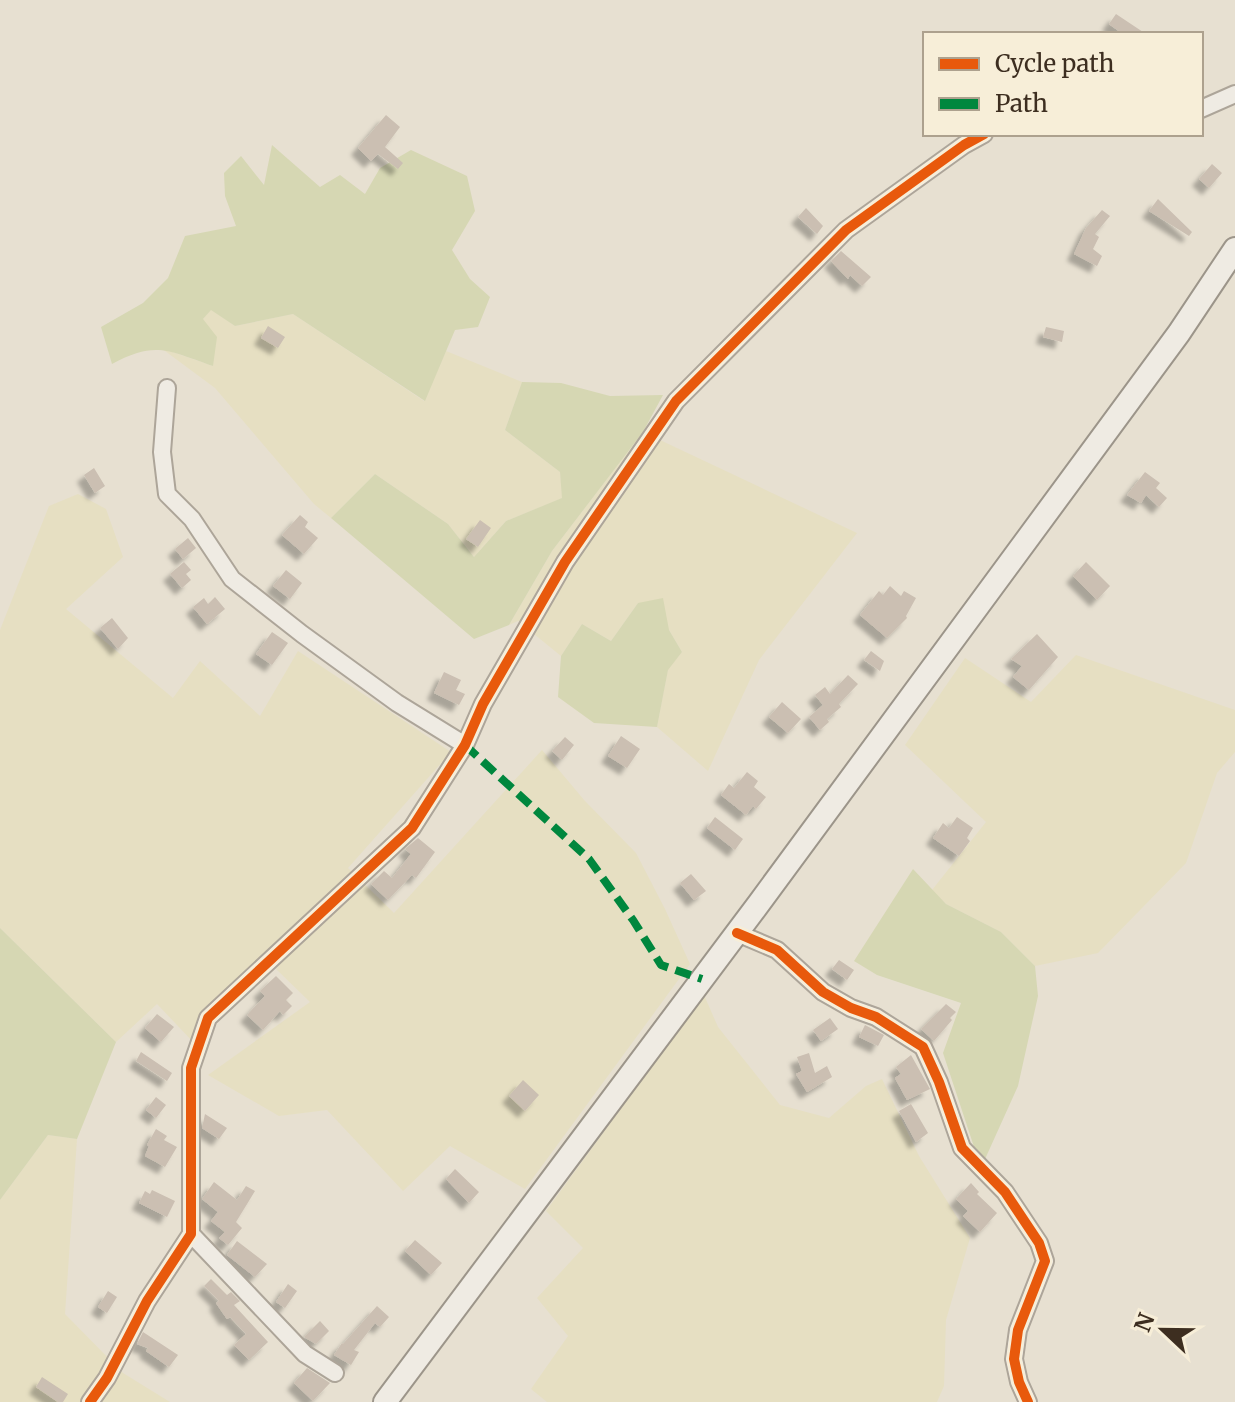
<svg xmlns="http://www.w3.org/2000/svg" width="1235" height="1402" viewBox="0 0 1235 1402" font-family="Merriweather,serif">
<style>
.farmland{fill:#e6dfc2}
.green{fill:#d6d7b3}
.building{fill:#cbbfb2;filter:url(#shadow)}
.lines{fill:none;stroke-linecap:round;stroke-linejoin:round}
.street-casing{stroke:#ada599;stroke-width:20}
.secondary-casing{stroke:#9c958a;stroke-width:26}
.street{stroke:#efebe3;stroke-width:16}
.secondary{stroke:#efebe3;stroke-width:22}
.quiet{stroke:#00873e;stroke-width:8;stroke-dasharray:16 8;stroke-linecap:butt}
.cycleway-casing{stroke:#f7eed8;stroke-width:15}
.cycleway{stroke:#e8590c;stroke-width:10}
</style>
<defs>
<filter id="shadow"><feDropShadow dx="-7" dy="7" stdDeviation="2" flood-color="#0004"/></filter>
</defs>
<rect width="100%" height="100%" fill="#e7e0d1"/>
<!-- farmland -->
<path class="farmland" d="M211,309L235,326L293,314L424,401L446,351L522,382L505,430L560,472L563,498L506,521L474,557L448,524L375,474L331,518L314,504L215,388L161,348L213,366L203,319Z
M643,432L857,533L759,660L708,771L657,727L668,669L682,652L669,630L638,603L611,641L582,624L561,656L518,621L509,625L552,551Z
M78,494L106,509L123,557L66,609L173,698L200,661L260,716L298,651L451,752L348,868L394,913L542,750L585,801L636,853L665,909L690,964L525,1189L450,1146L403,1191L327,1110L279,1116L208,1075L310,1002L275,968L236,1000L195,1044L157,1004L116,1042L0,928V630L49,506Z
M1076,655L1235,710V752L1217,773L1186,863L1098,953L1035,966L1001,932L946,904L932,890L986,822L905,745L965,658L1031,702Z
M704,995L718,1027L780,1105L829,1118L866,1086L882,1079L919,1156L970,1238L946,1320L944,1386L937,1402H547L531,1389L568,1336L537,1298L583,1248L546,1211Z
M48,1135L77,1139L65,1314L123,1373L170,1402H0V1200Z"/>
<!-- green -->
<path class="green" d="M272,145L320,187L340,175L365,194L380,168L411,150L467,176L475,211L452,250L470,279L490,297L478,327L455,330L425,401L293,314L235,326L211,310L203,319L217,337L213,366C169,351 156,340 112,364L101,327L143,303L168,278L185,236L236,226L225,196L224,173L241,156L264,185Z
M522,382L561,383L610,396L663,395L643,432L552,551L509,625L474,639L331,518L375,474L448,524L474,557L506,521L562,498L560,472L505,430Z
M663,598L669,630L682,652L668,670L657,727L594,723L558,697L561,656L582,624L611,641L638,603Z
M913,869L946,904L1001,932L1035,966L1038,996L1018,1086L981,1168L943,1053L961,1003L877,975L854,961Z
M0,928L116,1042L77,1139L48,1135L0,1200Z"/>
<!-- building -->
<path class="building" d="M1116,14L1146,34H1123L1109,24Z
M386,115L400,127L385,147L403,163L398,169L378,154L371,161L358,148Z
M1212,164L1222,173L1209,188L1199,179Z
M1158,199L1192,232L1189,236L1149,211Z
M806,208L823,226L817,234L798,217Z
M1102,210L1110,216L1095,234L1099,237L1093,249L1102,256L1097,266L1074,254L1086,228Z
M841,251L871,277L862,286L850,275L848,279L831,261Z
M268,326L285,337L278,348L261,338Z
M1046,327L1064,331L1062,342L1043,337Z
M94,468L105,486L95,493L84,475Z
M1145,472L1160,483L1156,488L1167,498L1159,507L1146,495L1141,503L1127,495Z
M300,515L308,522L305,527L318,538L304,554L282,535Z
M480,520L491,528L478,547L466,539Z
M188,538L196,548L183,559L175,549Z
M184,562L191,570L186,574L191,580L182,588L170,574Z
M1086,562L1110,586L1097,600L1073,576Z
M286,570L302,583L290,599L273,586Z
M890,586L901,596L904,591L916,598L906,616L907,618L887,638L860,615L879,591L883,595Z
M215,597L225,609L207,624L193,607L204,598L208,604Z
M112,618L128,638L118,649L100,628Z
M272,632L288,643L272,665L256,654Z
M1037,634L1058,657L1029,690L1013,677L1022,666L1011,659Z
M871,651L884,661L880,671L864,660Z
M444,672L461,680L456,690L465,694L459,705L434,693Z
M848,675L858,684L839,704L841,707L827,719L829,722L820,730L809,717L823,705L815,695L825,687L830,694Z
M782,702L801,719L788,733L769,717Z
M621,736L640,749L627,768L608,756Z
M565,737L574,745L562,760L552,751Z
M747,772L758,781L754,787L766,797L756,809L753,806L746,815L721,795L729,784L734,788Z
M715,817L743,839L735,850L707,828Z
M957,817L973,828L967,838L970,841L959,856L933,838L943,823L949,828Z
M418,838L435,852L416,878L412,875L388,900L371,884L384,871L392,878L411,854L405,849Z
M691,874L706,891L694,900L680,883Z
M839,960L854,970L847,980L832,969Z
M276,976L293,993L286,1000L292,1006L283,1015L280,1011L263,1030L247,1015L265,996L260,991Z
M946,1004L956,1012L950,1018L952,1020L934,1041L921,1029Z
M157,1014L174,1027L161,1042L145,1028Z
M830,1018L838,1029L821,1041L813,1030Z
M865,1025L884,1035L878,1046L859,1037Z
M141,1052L172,1073L167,1081L136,1061Z
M809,1053L815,1073L827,1066L832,1077L807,1092L796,1074L802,1071L797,1057Z
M911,1055L930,1089L907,1100L895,1078L901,1074L896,1067Z
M523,1080L539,1095L525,1111L509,1096Z
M156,1097L166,1105L156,1118L146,1110Z
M911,1104L928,1133L916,1142L899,1111Z
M205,1114L227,1128L219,1139L202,1128Z
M156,1129L167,1136L164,1140L177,1147L165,1167L145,1156L149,1146L147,1145Z
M455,1169L479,1192L469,1203L446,1179Z
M214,1182L237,1200L246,1186L255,1191L236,1222L242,1228L228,1245L219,1238L225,1232L211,1221L218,1212L202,1199Z
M971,1183L979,1192L977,1194L997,1213L980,1232L963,1216L968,1211L956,1199Z
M152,1190L175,1201L167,1217L139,1203L145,1191L150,1194Z
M415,1240L442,1263L431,1275L405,1251Z
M237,1241L267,1264L255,1277L227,1255Z
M211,1279L227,1295L231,1292L240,1301L234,1305L268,1342L249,1360L234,1345L246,1334L230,1317L227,1319L216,1303L219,1301L204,1286Z
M288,1284L297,1291L285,1308L276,1302Z
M108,1291L117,1297L107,1313L98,1307Z
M377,1306L389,1317L380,1327L375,1323L354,1350L359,1352L351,1365L334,1355L342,1343L343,1344Z
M320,1321L329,1331L316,1344L304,1337Z
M143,1332L178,1355L169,1367L146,1351L148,1348L137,1344Z
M307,1368L330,1383L313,1401L294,1383Z
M42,1377L68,1394L63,1402H58L36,1387Z"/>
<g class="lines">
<!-- street casing -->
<g class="street-casing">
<path id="street" d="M1201,109L1235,94
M167,388L162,452L167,494L192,519L232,579L302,634L397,703L465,745
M737,933L777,950L823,992L851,1008L876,1017L923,1047L939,1082L962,1148L1005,1192L1039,1243L1045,1261L1018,1330L1014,1359L1019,1382L1028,1402
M191,1234L305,1354L335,1373
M90,1402L107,1378L147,1301L191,1234V1068L208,1018L412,828L465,745L483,704L565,562L676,401L846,230L964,145L984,134"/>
</g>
<!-- secondary casing -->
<g class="secondary-casing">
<path id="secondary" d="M385,1402L760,902L1179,333L1235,249"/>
</g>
<!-- street -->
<use href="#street" class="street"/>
<!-- secondary -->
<use href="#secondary" class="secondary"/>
<!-- quiet -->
<path class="quiet" d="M465,745L589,859L633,920L661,965L702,979"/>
<!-- cycleway casing -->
<g class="cycleway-casing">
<path id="cycleway" d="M737,933L777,950L823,992L851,1008L876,1017L923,1047L939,1082L962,1148L1005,1192L1039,1243L1045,1261L1018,1330L1014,1359L1019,1382L1028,1402
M90,1402L107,1378L147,1301L191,1234V1068L208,1018L412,828L465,745L483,704L565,562L676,401L846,230L964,145L984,134"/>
</g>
<!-- cycleway -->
<use href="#cycleway" class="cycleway"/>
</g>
<!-- legend -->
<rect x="923" y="32" width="280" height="104" fill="#f7eed8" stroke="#ada18e" stroke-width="2"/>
<rect x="939" y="58" width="40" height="12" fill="#e8590c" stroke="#ada18e" stroke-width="2"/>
<text x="995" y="72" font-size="24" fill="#3d2e20">Cycle path</text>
<rect x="939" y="98" width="40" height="12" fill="#00873e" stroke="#ada18e" stroke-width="2"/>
<text x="995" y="112" font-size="24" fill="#3d2e20">Path</text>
<!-- north arrow -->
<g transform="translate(1163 1330) rotate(292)" stroke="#f7eed8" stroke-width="6" paint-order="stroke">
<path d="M0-6L14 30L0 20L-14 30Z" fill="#3d2e20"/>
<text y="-12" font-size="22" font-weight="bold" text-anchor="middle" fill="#3d2e20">N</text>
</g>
</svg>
